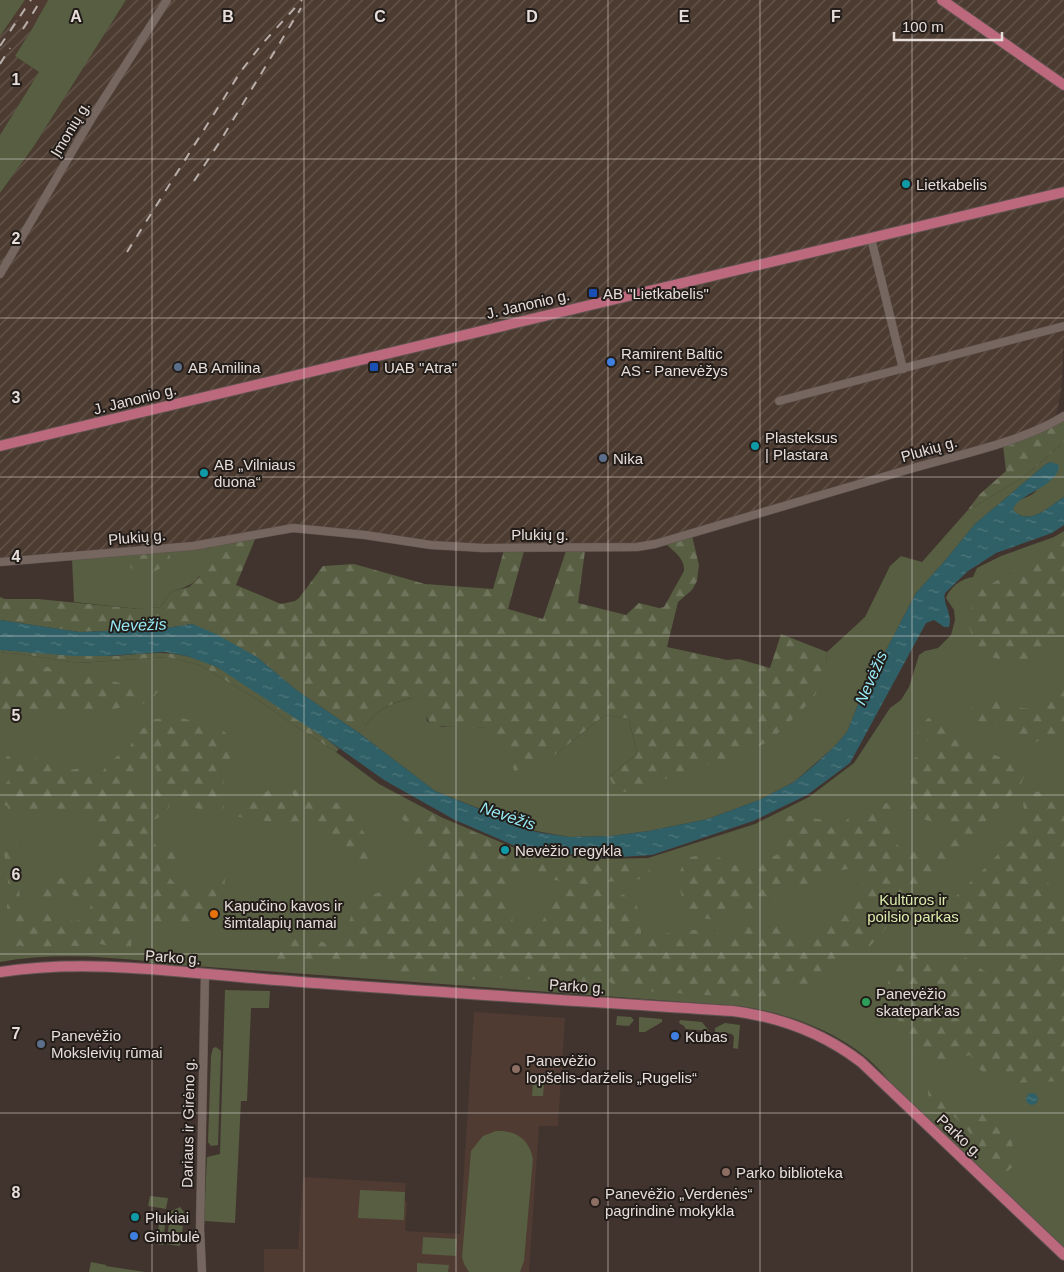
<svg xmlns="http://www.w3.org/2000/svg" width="1064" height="1272" viewBox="0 0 1064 1272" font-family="Helvetica,sans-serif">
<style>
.built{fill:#4f3b32}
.industrial{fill:url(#industrial-furrows)}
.green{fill:#575e41}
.forest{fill:url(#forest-firs);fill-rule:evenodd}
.water{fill:url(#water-ripples)}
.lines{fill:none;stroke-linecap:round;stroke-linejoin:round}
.minor-casing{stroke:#5d524d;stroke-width:9}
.major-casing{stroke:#5d524d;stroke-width:12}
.minor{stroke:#766660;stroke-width:8}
.major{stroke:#bc687d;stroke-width:10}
.rail{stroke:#b8aeaa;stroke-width:2;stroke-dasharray:9 9;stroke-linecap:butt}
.grid{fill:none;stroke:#e7deda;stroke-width:1;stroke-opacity:0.55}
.culture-dot{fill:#0f9aa8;stroke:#231d1a;stroke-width:2}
.transit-dot{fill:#1a4fb4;stroke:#231d1a;stroke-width:2}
.shop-dot{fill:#3f7fe0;stroke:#231d1a;stroke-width:2}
.service-dot{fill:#5c6f8a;stroke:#231d1a;stroke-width:2}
.food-dot{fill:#e8710a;stroke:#231d1a;stroke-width:2}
.leisure-dot{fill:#2e9e5b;stroke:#231d1a;stroke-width:2}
.education-dot{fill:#8d6e63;stroke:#231d1a;stroke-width:2}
.labels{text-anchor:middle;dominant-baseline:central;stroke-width:4;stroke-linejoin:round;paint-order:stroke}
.street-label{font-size:15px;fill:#e7deda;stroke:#231d1a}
.poi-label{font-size:15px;fill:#e7deda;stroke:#231d1a;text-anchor:start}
.park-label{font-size:15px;fill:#dbecad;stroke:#231d1a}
.water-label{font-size:16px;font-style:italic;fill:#96eaf6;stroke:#231d1a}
.grid-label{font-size:16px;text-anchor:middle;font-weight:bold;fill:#e7deda;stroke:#231d1a;stroke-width:4;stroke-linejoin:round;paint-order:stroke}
</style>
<defs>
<pattern id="industrial-furrows" width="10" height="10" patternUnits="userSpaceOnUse" patternTransform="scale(1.25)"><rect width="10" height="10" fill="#4c3b30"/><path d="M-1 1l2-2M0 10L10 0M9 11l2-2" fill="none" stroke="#66574d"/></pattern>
<pattern id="forest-firs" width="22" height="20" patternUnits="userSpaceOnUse" patternTransform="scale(1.25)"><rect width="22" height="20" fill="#575e41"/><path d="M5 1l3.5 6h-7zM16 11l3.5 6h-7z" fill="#6f755c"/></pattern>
<pattern id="water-ripples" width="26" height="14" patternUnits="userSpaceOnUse" patternTransform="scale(1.25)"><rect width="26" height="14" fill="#306067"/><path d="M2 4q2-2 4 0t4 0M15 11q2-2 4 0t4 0" fill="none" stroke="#4e767c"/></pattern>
</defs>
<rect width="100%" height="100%" fill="#41342e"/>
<!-- built -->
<path class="built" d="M25,0H48L32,29L13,17Z
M474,1012L565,1018L558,1126H539L529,1272H264V1249H298L303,1177L406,1183L404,1201L407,1202L405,1231L460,1234Z"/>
<!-- industrial -->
<path class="industrial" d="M126,0H1064V339L1061,392L1054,425L642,550L628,552L472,550L301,530L256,537L0,565V193L34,146Z
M13,17L32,29L15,56L39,72L0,135V36Z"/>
<!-- green -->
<path class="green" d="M0,0H25L0,36Z
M48,0H126L34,146L0,193V135L39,72L15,56L32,29Z
M1064,442V497C1049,507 1029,527 1013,510C1015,497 1030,499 1036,491C1043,483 1047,471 1051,462L1046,464L975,524L943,563L916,593L860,700L847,732L834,747L794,782L759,800L708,819L649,831L611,836L569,837L536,831L435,791L359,733C365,726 371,718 378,712C385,707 411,694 419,699C424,703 426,715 427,721L442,727L459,726L487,728L556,754L605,715L629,719L637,754L609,777L826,663L827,652L865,617L890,566L901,556L922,562L967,511L1025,476Z
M1064,531V1249L896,1090C861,1039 799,1015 740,1006L195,966L151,965L147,961C98,956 48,953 0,962V652L21,654L78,663L167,657L200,665L258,700L291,723L336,752L379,784L443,818L522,851L604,859L648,858L755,824L809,797L854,763L890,708L901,700L909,687L919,655L925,651L938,648L951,635L955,620L954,610L946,598C950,587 962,578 973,577L977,568L1001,556L1054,537Z
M209,546C201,574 204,583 172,591L160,607L139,609L74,602L72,559Z
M225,990L270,991L269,1008H251L247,1101H241L235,1223L204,1221L207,1157L220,1154Z
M617,1016L631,1017L634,1020L629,1026L616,1025Z
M639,1017L662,1019V1022L645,1032H639Z
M680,1020L702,1022L709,1031L686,1029L684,1026L679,1023Z
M725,1023L740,1025L738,1049L733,1048L734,1037L732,1034L715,1032V1028Z
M216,1047L221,1051L218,1145L211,1146L208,1142L211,1056L213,1048Z
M538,1073H545L543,1096H532L533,1082H538Z
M496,1131C516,1130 529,1139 533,1159L524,1261L520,1272H469L464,1264L462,1257L471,1151L483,1136Z
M360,1190L405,1192L404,1220L358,1218Z
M150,1196L168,1198L166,1209L148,1206Z
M180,1207L184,1212L183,1222L168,1221L169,1212Z
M159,1224L165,1225L163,1245L156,1244Z
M169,1224L183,1226L180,1246L166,1244Z
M423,1237L457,1239L456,1256L422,1254Z
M91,1262L106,1265V1266L145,1272H89Z
M417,1263L449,1265L448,1272H417Z"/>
<!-- forest -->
<path class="forest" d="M1064,420V442L1025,476L967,511L980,494L1006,471L1003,445Z
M1064,533V596L1057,614L1056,640L1044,663L1015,665L980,653L968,625L975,593L1009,574Z
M692,536L699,565L697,581L692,590L678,602L667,647L727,660L739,659L770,668L781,634L827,652L826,663L814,698L770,741L741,754L618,794L609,777L637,754L629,719L605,715L556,754L515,771L487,728L434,726C422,718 426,704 418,699C410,694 385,707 378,712C371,718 365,726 359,733L295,689L257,657L192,624L160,629L79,632L0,620V597L5,599H38L139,609L160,607L172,591L189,587L199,578L209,546L256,537L236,585L281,604L295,601L299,598L323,566L354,564L425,584L493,589L504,550L524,551L508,609L543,619L566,551H585L578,603L626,615L639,603L659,608L664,607L684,571C685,558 674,552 666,544Z
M167,550L170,556L169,564L155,571L139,574L130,567L133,553Z
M0,650C34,652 68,656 103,656C131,656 159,649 186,656C220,664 251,687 280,707C300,720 320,733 339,749L336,752L291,723L258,700L200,665L167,657L78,663L21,654L0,652Z
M0,659H10L158,691L150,702L83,715L25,710L0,715Z
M1064,673V730L1059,734L1030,744L1019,741L1013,734L1000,730L991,723L978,721L971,710L977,701H987L994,694L1001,696C1010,708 1019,708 1034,709Z
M181,718L210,725L225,732L234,745L221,791L224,806L222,811L213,814L172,800L155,797L154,780L157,769L142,764L128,750L138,732L154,719Z
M928,718C947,725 968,729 974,750C984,756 986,752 994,755C1004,758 1007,761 1019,763L1026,772L1020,786L893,916L884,931L869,947L860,950L845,962L838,959L828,964L831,974L812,984L791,988L772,996L753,998L629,990C618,988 611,986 606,976L595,973L591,984H579L568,981L556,982L508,977L489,979L481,978L464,981L454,978L447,973L416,975L393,970L381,964L378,959H372L366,963L332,962L314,964L277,960L268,957V951L275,945L301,937L323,942L337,952L350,920L353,907L362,897L402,887L424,874L423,849L399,814L422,810L525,854L604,861L646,859L645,869L651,871L653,878L606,882L607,887L636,901L641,926V938L676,932L714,928L720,936L728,940L737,931L770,920L785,927L798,937L840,922L859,894L864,878L857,867L833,872L798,893L794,891L792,880L783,882C781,888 780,896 777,901C771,911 736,909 726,908C716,924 709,919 693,916C684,904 675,885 681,869C682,865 685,861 687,858L709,853L735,865L756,864L781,853L787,839L783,815L826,820L831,827L839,829L852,814L887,803C899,814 896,828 895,843L905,851L940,848L942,839L947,833L945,825L923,819L907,810L906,806L914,801L916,796L906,772L911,760L923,754L945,750L947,745L945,736C933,735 926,746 917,736V731ZM510,873L567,882L568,890C556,900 546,911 541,925L533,928L517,926L512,920L515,912L508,895L510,887L505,876Z
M124,750C139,763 132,785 138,802L170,803C168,813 160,818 150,821L148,832L158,849L172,848L184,858L182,865L160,868L161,873L169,877L176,885L207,884L212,877L225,876C225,885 224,895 218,902L207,903V927L133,922L131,947H112L97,943L85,947L65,945L44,948L37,946C30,948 26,949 20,945L15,948L8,947L11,930L7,907L9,888L7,875L8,870L5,867H0V860L5,859C3,849 2,843 8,835L16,839L20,903L25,910L56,916L76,922L90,909L91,904L87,900H81L66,891C58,894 54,900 46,902L35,897L32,887L43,880L48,872H54L55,876C63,881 84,878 93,875L95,867L93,836L95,831L92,819L77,814L62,813L50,809L40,812C30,805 21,816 10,812L7,806L2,804L0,806V799H12L13,792L4,786L11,777L6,757L14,754C31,770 42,749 56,758C60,761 64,766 68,770L77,769L89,760L92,764L88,769L93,784L98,780L106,766Z
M277,784L303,827L233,816Z
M288,787L334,803L345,802L359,827L368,837L374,874L317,830Z
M1029,791L1041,792L1064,800V864H1056L1047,871V881L1064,907V937C1053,942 1043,947 1031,948C1016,950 979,949 964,944C954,940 949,925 945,915L950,902L989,864L1025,825L1023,800Z
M908,949L936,963L961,954L984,971L993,972C1013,947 1038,952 1064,965V1081L1012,1083L981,1071L970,1055L945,1062H927L911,1050L885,990L896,963Z
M933,1084H941L947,1088L951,1096L965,1111L988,1114L997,1122L1012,1126L1013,1166L1008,1171H1002L991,1162L966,1128L955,1117L936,1111L929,1104L928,1091Z"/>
<!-- water -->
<path class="water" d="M1051,462L1059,465C1059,487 1016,494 1013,510C1029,527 1049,507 1064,497V525L1052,533L996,553L968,571L945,593C942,603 953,614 949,627H944L934,620L926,623L850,763L807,795L753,821L652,855L604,858L522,849L455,820L384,780L325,738L217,667L187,656L165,652L106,656H74L0,650V620L79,632L160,629L192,624L216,634L257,657L295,689L359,733L435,791L536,832L569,837L611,836L649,831L708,819L759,800L794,782L811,768L834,747L847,732L860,700L916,593L943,563L975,524L1046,464Z
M1026 1099a6 6 0 1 1 12 0a6 6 0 1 1-12 0Z"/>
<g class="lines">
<!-- minor casing -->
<g class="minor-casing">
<path id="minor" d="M871,238L903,369
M0,274L93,116L167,0
M779,401L1064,326
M0,562L193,546L293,528L365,535L431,545L484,548L637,547L655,544C740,519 825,494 910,469C957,455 1023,442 1064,416
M202,1272L200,1229L205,974"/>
</g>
<!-- major casing -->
<g class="major-casing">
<path id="major" d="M942,0L1064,85
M0,446L1064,192
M0,972C91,958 184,973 276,980C428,992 580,1001 733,1011C780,1017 823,1033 861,1062L1064,1255"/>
</g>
<!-- minor -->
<use href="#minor" class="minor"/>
<!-- major -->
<use href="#major" class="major"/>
<!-- rail -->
<path class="rail" d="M23,29L41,0
M0,46L31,0
M0,64L10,48
M194,181L219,143L301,8
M127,252L241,71L262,44L302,0"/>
</g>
<!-- grid -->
<path class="grid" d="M152,0V1272M304,0V1272M456,0V1272M608,0V1272M760,0V1272M912,0V1272M0,159H1064M0,318H1064M0,477H1064M0,636H1064M0,795H1064M0,954H1064M0,1113H1064"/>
<!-- markers -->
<g class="culture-dot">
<circle cx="906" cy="184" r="5"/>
<circle cx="755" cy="446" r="5"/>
<circle cx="204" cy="473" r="5"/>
<circle cx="505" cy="850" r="5"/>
<circle cx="135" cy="1217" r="5"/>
</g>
<g class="transit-dot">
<rect x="588" y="288" width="10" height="10" rx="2.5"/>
<rect x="369" y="362" width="10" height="10" rx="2.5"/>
</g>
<g class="shop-dot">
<circle cx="611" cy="362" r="5"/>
<circle cx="675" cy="1036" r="5"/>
<circle cx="134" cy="1236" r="5"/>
</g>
<g class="service-dot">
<circle cx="178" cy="367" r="5"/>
<circle cx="603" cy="458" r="5"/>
<circle cx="41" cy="1044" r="5"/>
</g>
<circle class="food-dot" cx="214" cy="914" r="5"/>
<circle class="leisure-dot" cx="866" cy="1002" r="5"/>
<g class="education-dot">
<circle cx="516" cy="1069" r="5"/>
<circle cx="726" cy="1172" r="5"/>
<circle cx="595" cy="1202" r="5"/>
</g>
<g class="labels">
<!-- street labels -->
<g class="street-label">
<text transform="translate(70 129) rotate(-59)">Įmonių g.</text>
<text transform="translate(528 304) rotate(-13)">J. Janonio g.</text>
<text transform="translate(135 399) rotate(-14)">J. Janonio g.</text>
<text transform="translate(929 449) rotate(-16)">Plukių g.</text>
<text x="540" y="534">Plukių g.</text>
<text transform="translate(137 537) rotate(-5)">Plukių g.</text>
<text transform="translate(173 957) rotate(4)">Parko g.</text>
<text transform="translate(577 986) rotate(4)">Parko g.</text>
<text transform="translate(188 1123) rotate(-89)">Dariaus ir Girėno g.</text>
<text transform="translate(960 1136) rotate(43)">Parko g.</text>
</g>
<!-- poi labels -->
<g class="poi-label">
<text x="916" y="184">Lietkabelis</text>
<text x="603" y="293">AB "Lietkabelis"</text>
<text x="621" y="353">Ramirent Baltic<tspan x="621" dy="17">AS - Panevėžys</tspan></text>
<text x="188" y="367">AB Amilina</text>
<text x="384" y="367">UAB "Atra"</text>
<text x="765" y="437">Plasteksus<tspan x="765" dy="17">| Plastara</tspan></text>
<text x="613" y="458">Nika</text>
<text x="214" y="464">AB „Vilniaus<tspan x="214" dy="17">duona“</tspan></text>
<text x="515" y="850">Nevėžio regykla</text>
<text x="224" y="905">Kapučino kavos ir<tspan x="224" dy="17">šimtalapių namai</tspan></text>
<text x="876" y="993">Panevėžio<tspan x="876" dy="17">skatepark'as</tspan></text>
<text x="51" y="1035">Panevėžio<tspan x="51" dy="17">Moksleivių rūmai</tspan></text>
<text x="685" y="1036">Kubas</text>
<text x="526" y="1060">Panevėžio<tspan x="526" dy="17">lopšelis-darželis „Rugelis“</tspan></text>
<text x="736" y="1172">Parko biblioteka</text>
<text x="605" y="1193">Panevėžio „Verdenės“<tspan x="605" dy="17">pagrindinė mokykla</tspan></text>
<text x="145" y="1217">Plukiai</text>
<text x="144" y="1236">Gimbulė</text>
</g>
<!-- park labels -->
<g class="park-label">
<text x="913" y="899">Kultūros ir<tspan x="913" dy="17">poilsio parkas</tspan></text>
</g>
<!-- water labels -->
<g class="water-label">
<text transform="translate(138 625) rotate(-2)">Nevėžis</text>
<text transform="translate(871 678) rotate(-66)">Nevėžis</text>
<text transform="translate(508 816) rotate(19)">Nevėžis</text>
</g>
</g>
<g class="grid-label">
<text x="76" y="22">A</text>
<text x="228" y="22">B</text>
<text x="380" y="22">C</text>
<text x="532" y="22">D</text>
<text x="684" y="22">E</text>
<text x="836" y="22">F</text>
<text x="16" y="85">1</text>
<text x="16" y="244">2</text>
<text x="16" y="403">3</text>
<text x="16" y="562">4</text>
<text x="16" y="721">5</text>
<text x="16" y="880">6</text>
<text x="16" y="1039">7</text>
<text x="16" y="1198">8</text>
</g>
<!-- scale -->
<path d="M894 32v8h108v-8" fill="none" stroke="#e7deda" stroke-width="2.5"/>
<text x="902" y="32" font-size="15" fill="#e7deda" stroke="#231d1a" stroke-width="4" paint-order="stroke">100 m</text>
</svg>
